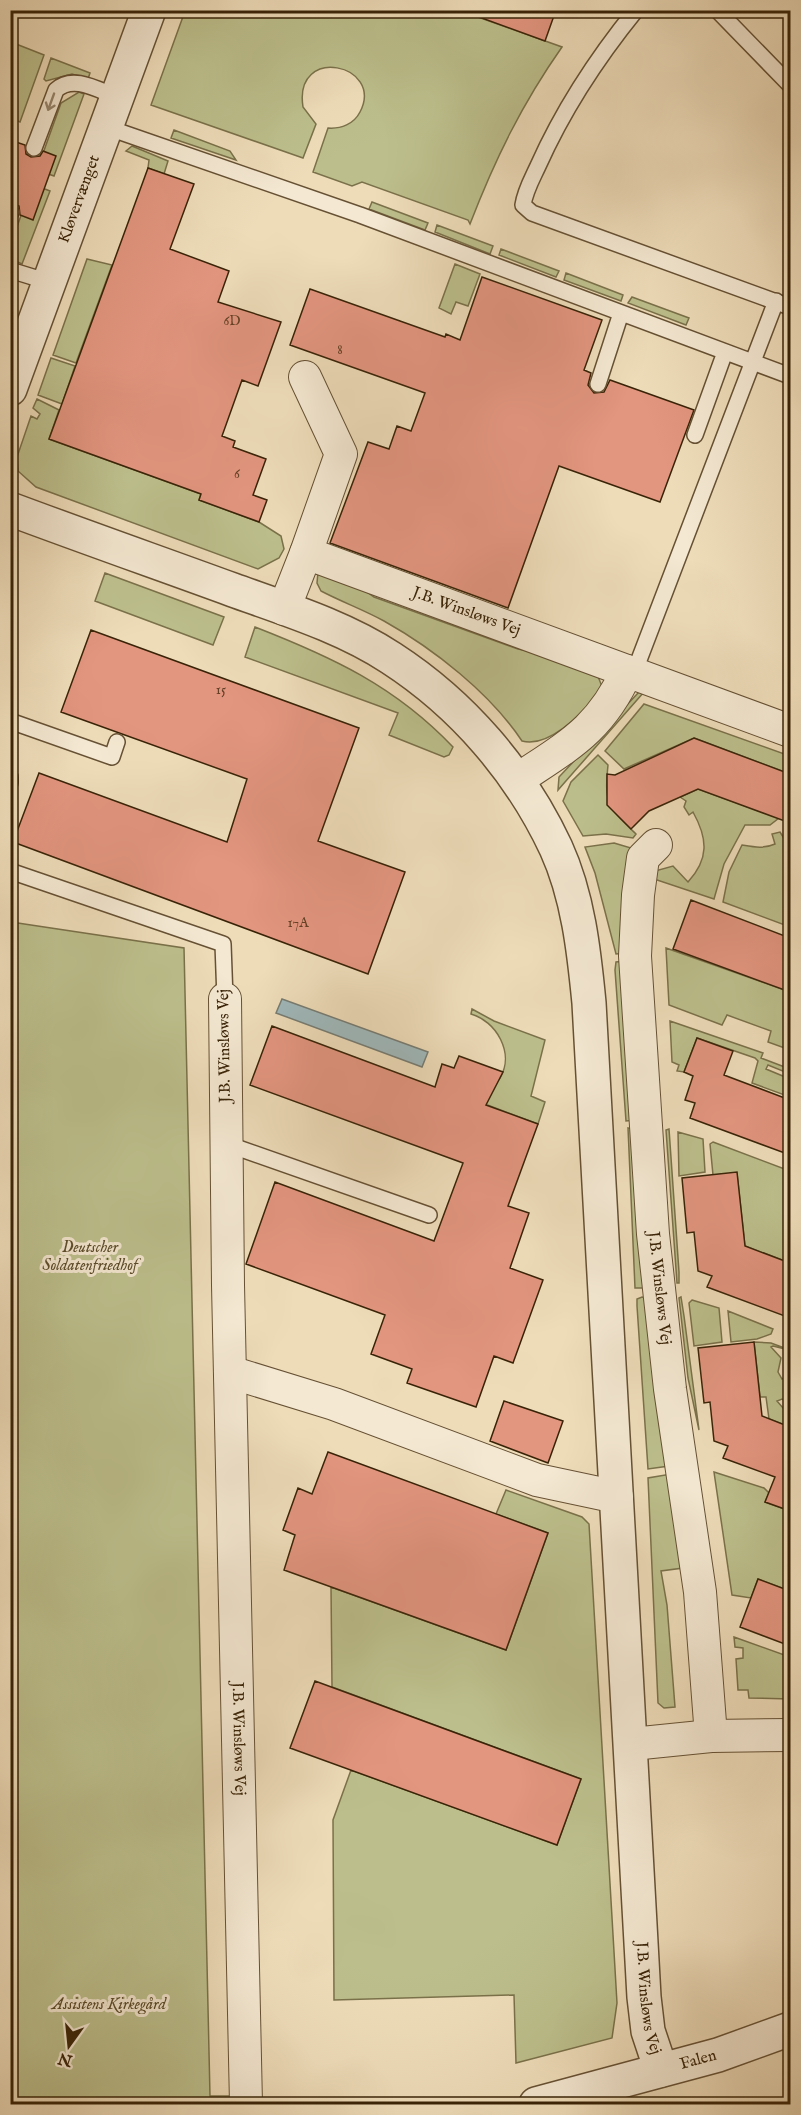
<svg xmlns="http://www.w3.org/2000/svg" width="801" height="2115" viewBox="0 0 801 2115" font-family="'IM FELL English',serif">
<style>
.green{fill:#bcbf8c;stroke:#7a714a;stroke-width:1.5;fill-rule:evenodd}
.water{fill:#9fb8bb;stroke:#767c73;stroke-width:1.5}
.building{fill:#e2957f;stroke:#392307;stroke-width:1.5}
.lines{fill:none;stroke-linecap:round;stroke-linejoin:round}
.service-casing{stroke:#665134;stroke-width:18}
.minor-casing{stroke:#665134;stroke-width:34}
.tertiary-casing{stroke:#665134;stroke-width:36}
.service{stroke:#f4e8d2;stroke-width:15}
.minor{stroke:#f4e8d2;stroke-width:32}
.tertiary{stroke:#f4e8d2;stroke-width:33}
.oneway{stroke:#96866c}
.labels{text-anchor:middle;dominant-baseline:central;stroke-width:6;stroke-linejoin:round;paint-order:stroke}
.number-label{font-size:14px;fill:#634025}
.street-label{font-size:16px;fill:#392307;stroke:#f4e8d2}
.park-label{font-size:16px;font-style:italic;fill:#5a4a28;stroke:#f4e8d2}
</style>
<rect width="100%" height="100%" fill="#eedcb9"/>
<filter id="stains"><feTurbulence type="fractalNoise" baseFrequency=".00333" numOctaves="4"/><feColorMatrix values="0 0 0 0 .2 0 0 0 0 .09 0 0 0 0 .02 0 0 0 .5 -.17"/></filter>
<radialGradient id="worn" r=".72"><stop offset=".6" stop-color="#630" stop-opacity="0"/><stop offset="1" stop-color="#630" stop-opacity=".3"/></radialGradient>
<!-- green -->
<path class="green" d="M185,11H461L562,47C522,104 495,159 470,224L468,220L362,182L352,186L313,172L328,128C341,129 354,124 360,112C385,64 293,44 303,107L316,124L303,158L151,105Z
M11,42L44,55L20,122L11,118Z
M51,58L90,73L88,79L72,74L46,81L44,79Z
M79,92L84,94L54,176L37,170L61,103Z
M174,130L230,151L236,160L171,138Z
M132,146L168,161L164,174L148,168L149,160L126,151Z
M32,184L50,191L22,264L11,259V244Z
M372,202L428,223L425,230L369,209Z
M437,225L493,246L490,254L435,232Z
M501,249L559,271L556,277L499,255Z
M87,259L112,265L76,363L53,355Z
M455,264L480,274L468,306L456,302L451,314L439,308Z
M566,273L623,295L621,301L564,280Z
M632,297L689,318L686,325L628,303Z
M51,358L75,366L62,404L38,395Z
M37,399L59,410L49,439L201,494L199,500L259,522L281,536L284,549L279,558L258,569L36,487L18,471L17,457L31,416L37,419L40,414L33,408Z
M318,572L356,584L374,597L518,649L548,655L597,674L603,689C587,708 550,749 522,741C490,693 434,649 384,621C364,610 342,602 321,591L317,583Z
M105,573L224,617L213,645L95,601Z
M255,627C332,657 395,686 453,747L449,755L444,757L389,735L398,713L245,657Z
M639,692H644L558,790L559,777Z
M644,704L790,756V774L694,738L624,769L605,751Z
M598,755L608,765C604,805 608,807 636,834L633,838L606,834L583,836L563,801L571,782Z
M698,789L779,818L770,825H745L724,864L714,899L654,879L655,871L673,866L688,882C709,859 708,839 693,812L689,815L684,807L686,801L680,797Z
M780,832L790,848V927L723,902L729,872L742,845C754,847 764,849 775,844L772,834Z
M614,843L631,848L626,953L616,954L595,873L585,847Z
M11,922L184,948L210,2096H234L235,2104H11Z
M666,948L790,992V1008L787,1018L790,1020V1050L768,1042L771,1031L727,1015L722,1025L669,1005Z
M625,961L635,1120L626,1121L615,970L616,962Z
M472,1009L494,1021L545,1040L531,1096L545,1102L538,1124L477,1101C484,1094 494,1087 500,1078C515,1053 496,1021 471,1014Z
M670,1021L763,1053L761,1058L790,1069V1074L768,1065L766,1069L790,1079L786,1092L790,1094V1097L752,1083L758,1061L755,1058L697,1038L684,1072L677,1071L679,1065L672,1062Z
M628,1128L634,1129L645,1288H635Z
M669,1129L679,1272V1283H677L666,1130Z
M678,1132L703,1139L705,1172L679,1176Z
M713,1142L790,1171V1263L745,1246L737,1173L713,1175L710,1144Z
M642,1297L646,1298L669,1466L648,1469L637,1306V1299Z
M681,1297L684,1316L699,1430L688,1378L679,1298Z
M692,1300L719,1308L722,1342L694,1346L689,1303Z
M728,1311L773,1329L771,1334L757,1339L731,1342Z
M754,1342L771,1343L790,1350V1405L782,1399L777,1401L783,1408L790,1411V1427L769,1419L766,1397H760ZM773,1346L785,1349L788,1360L786,1377L782,1379L778,1372L781,1358L771,1347Z
M714,1472L764,1488L769,1493L765,1502L790,1511V1591L758,1579L751,1598L732,1595Z
M671,1474L683,1568L661,1571L667,1605L675,1707L664,1708L658,1703L648,1478Z
M506,1490L582,1517L589,1524L617,2003L612,2038L516,2063L514,1995L334,2000L333,1820L351,1770L557,1845L581,1779L332,1687L331,1587L506,1650L548,1533L496,1514Z
M734,1637L790,1657V1699L749,1698L748,1690H738L736,1659L743,1658V1648L735,1647Z"/>
<!-- water -->
<path class="water" d="M282,999L428,1052L422,1067L276,1013Z"/>
<!-- building -->
<path class="building" d="M468,10H556L545,41L468,13Z
M10,140L25,145L26,154L31,157L40,156L43,151L56,156L33,220L20,215L19,206L10,202Z
M148,168L194,184L170,249L229,271L218,302L281,322L258,386L242,380L222,436L235,441L233,447L266,459L253,495L267,500L259,522L199,500L201,494L49,439Z
M482,277L602,320L584,370L591,373L588,385L594,393L604,392L610,380L694,410L660,502L559,466L508,608L330,543L368,442L389,449L397,426L411,431L425,393L290,345L310,289L445,337L446,334L460,340Z
M91,630L359,728L318,841L405,872L368,974L13,842L39,773L227,842L247,779L61,712Z
M694,738L790,774V823L698,789L649,811L631,829L607,805V774L615,775Z
M691,900L790,938V992L673,949Z
M272,1026L435,1087L442,1064L454,1068L459,1056L503,1072L486,1105L538,1124L508,1206L529,1213L510,1268L543,1280L513,1363L494,1356L476,1407L407,1383L412,1369L371,1354L385,1315L246,1264L275,1182L434,1241L463,1163L250,1085Z
M697,1038L733,1051L724,1075L790,1100V1155L690,1118L695,1103L685,1100L693,1076L684,1072Z
M737,1172L745,1246L790,1263V1318L707,1287L712,1276L698,1271L694,1232L687,1233L682,1178Z
M754,1342L762,1416L790,1427V1511L765,1502L775,1477L723,1458L728,1446L714,1441L710,1402L704,1403L698,1348Z
M504,1401L563,1421L548,1463L490,1441Z
M328,1452L548,1533L506,1650L284,1570L295,1535L283,1530L298,1488L312,1494Z
M758,1579L790,1591V1646L740,1627Z
M315,1681L581,1779L557,1845L290,1748Z"/>
<g class="lines">
<!-- service casing -->
<g class="service-casing">
<path id="service" d="M636,10C597,58 563,110 538,166C532,179 525,191 523,205L532,213L790,307
M717,10L790,85
M106,127L360,215L790,376
M34,148L56,90C73,74 98,90 117,97
M10,214L11,212
M10,270L49,282
M598,384L621,313
M695,435L725,352
M634,673L776,301
M10,721L112,757L117,742
M10,777V783
M10,871L223,944L225,999
M227,1144L429,1215"/>
</g>
<!-- minor casing -->
<g class="minor-casing">
<g id="minor">
<path d="M305,377L341,454L306,553"/>
<path id="s1" d="M284,609L306,553L790,731"/>
<path d="M517,780C569,745 600,730 627,671"/>
<path id="s2" d="M656,845L643,858L638,895L635,956L653,1234L670,1389L700,1592L711,1736"/>
<path id="s3" d="M225,999L228,1285L246,2104"/>
<path d="M230,1372L334,1404L537,1480L617,1497"/>
<path d="M632,1744L711,1736L790,1735"/>
</g>
</g>
<!-- tertiary casing -->
<g class="tertiary-casing">
<g id="tertiary">
<path id="s4" d="M10,389L149,10"/>
<path id="s5" d="M10,509C85,537 159,563 233,590C286,609 344,627 391,658C462,704 520,771 556,848C578,896 584,951 589,1003L644,1997L648,2031L661,2070"/>
<path id="s6" d="M536,2104L718,2055L790,2029"/>
</g>
</g>
<!-- service -->
<use href="#service" class="service"/>
<!-- minor -->
<use href="#minor" class="minor"/>
<!-- tertiary -->
<use href="#tertiary" class="tertiary"/>
</g>
<!-- one-way arrows -->
<defs><path id="oneway-shaft" d="M-6 0H5M1.5-3L5.5 0L1.5 3" fill="none" stroke-width="1.6" stroke-linecap="round" stroke-linejoin="round" transform="scale(1.5)"/></defs>
<use class="oneway" href="#oneway-shaft" transform="translate(51 102) rotate(110)"/>
<g class="labels">
<!-- number labels -->
<g class="number-label">
<text x="232" y="321">6D</text>
<text x="340" y="350">8</text>
<text x="237" y="474">6</text>
<text x="221" y="690">15</text>
<text x="298" y="923">17A</text>
</g>
<!-- street labels -->
<g class="street-label">
<text stroke="none"><textPath href="#s4" startOffset="202">Kløvervænget</textPath></text>
<text stroke="none"><textPath href="#s1" startOffset="231">J.B. Winsløws Vej</textPath></text>
<text transform="translate(225 1046) rotate(-91)">J.B. Winsløws Vej</text>
<text stroke="none"><textPath href="#s2" startOffset="450">J.B. Winsløws Vej</textPath></text>
<text stroke="none"><textPath href="#s3" startOffset="740">J.B. Winsløws Vej</textPath></text>
<text stroke="none"><textPath href="#s5" startOffset="1821">J.B. Winsløws Vej</textPath></text>
<text stroke="none"><textPath href="#s6" startOffset="168">Falen</textPath></text>
</g>
<!-- park labels -->
<g class="park-label">
<text x="90" y="1248">Deutscher<tspan x="90" dy="18">Soldatenfriedhof</tspan></text>
<text x="109" y="2005">Assistens Kirkegård</text>
</g>
</g>
<!-- margin -->
<rect width="801" height="2115" fill="none" stroke="#eedcb9" stroke-width="36"/>
<rect x="12" y="12" width="777" height="2091" fill="none" stroke="#392307" stroke-width="3"/>
<rect x="18" y="18" width="765" height="2079" fill="none" stroke="#392307" stroke-width="1.5"/>
<!-- north arrow -->
<g transform="translate(69 2046) rotate(195)" stroke="#f4e8d2" stroke-width="4.5" paint-order="stroke">
<path d="M0-4.5L10 22L0 15L-10 22Z" fill="#392307"/>
<text y="-9" font-size="16" font-weight="bold" text-anchor="middle" fill="#392307">N</text>
</g>
<rect width="100%" height="100%" filter="url(#stains)"/>
<rect width="100%" height="100%" fill="url(#worn)"/>
</svg>
